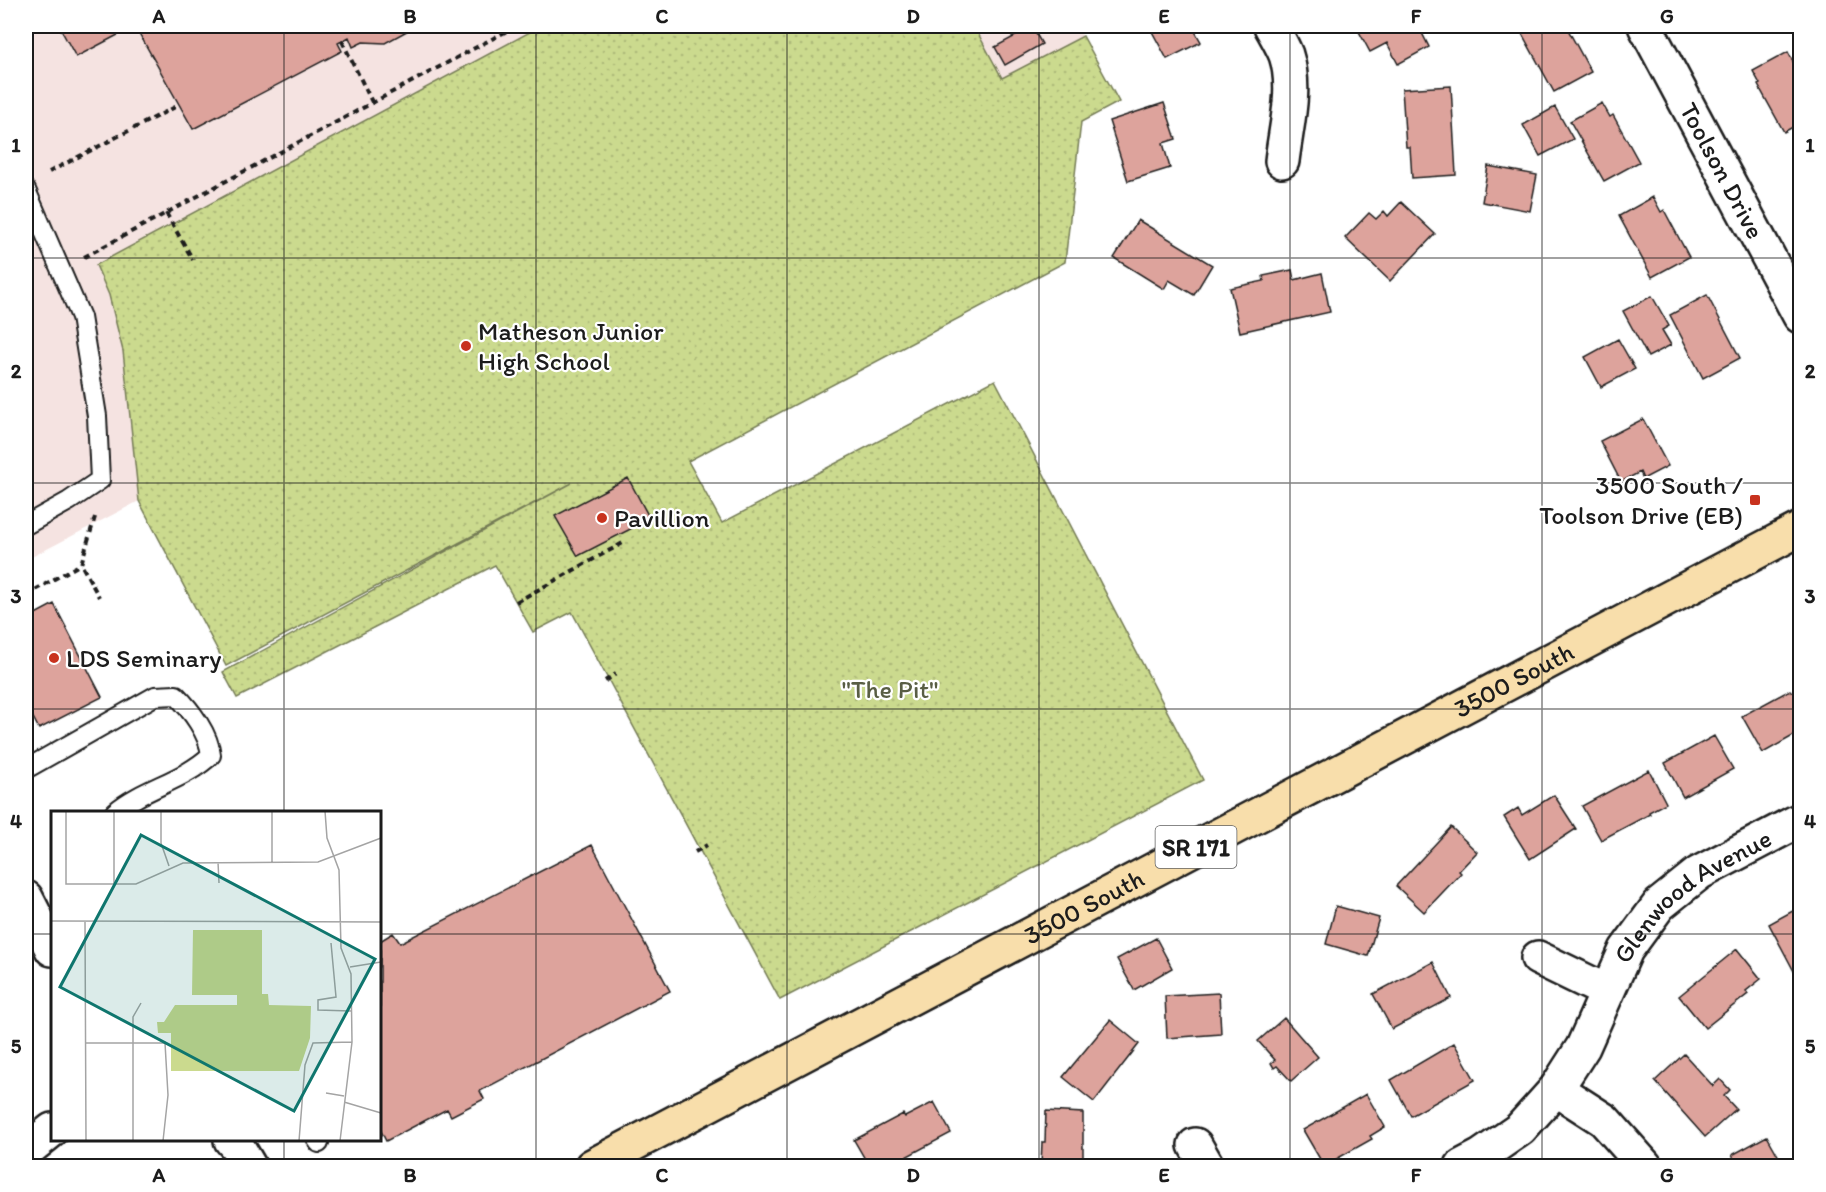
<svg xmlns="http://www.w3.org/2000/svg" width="1826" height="1192" viewBox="0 0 1826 1192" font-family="Itim,sans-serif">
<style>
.built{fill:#f5e3e1}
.grass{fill:url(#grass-dots);stroke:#747b55;stroke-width:1.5}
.building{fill:#dda39c;stroke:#1c1c1c;stroke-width:1.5}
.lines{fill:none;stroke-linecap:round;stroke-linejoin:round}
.lane-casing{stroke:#1c1c1c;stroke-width:22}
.street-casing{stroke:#1c1c1c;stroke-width:38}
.primary-casing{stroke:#1c1c1c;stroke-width:38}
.path{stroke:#1c1c1c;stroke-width:4;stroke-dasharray:6 4.5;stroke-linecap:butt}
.lane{stroke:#fff;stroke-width:18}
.street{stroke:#fff;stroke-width:33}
.primary{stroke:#f8deab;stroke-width:33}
.grid{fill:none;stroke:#1c1c1c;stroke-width:1.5;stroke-opacity:0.55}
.poi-dot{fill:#c8321e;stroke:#fff;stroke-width:2}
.labels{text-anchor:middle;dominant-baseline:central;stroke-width:4.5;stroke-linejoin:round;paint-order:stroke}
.shield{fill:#fff;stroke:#606060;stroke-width:1.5}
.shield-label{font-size:24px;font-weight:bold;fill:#1c1c1c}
.street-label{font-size:26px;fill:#1c1c1c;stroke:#fff}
.poi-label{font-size:26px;fill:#1c1c1c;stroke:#fff;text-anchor:start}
.park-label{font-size:26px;fill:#595e44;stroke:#fff}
.inset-road{fill:none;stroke:#a4a4a4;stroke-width:1.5}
.view{fill:#0f766e;fill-opacity:0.15;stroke:#0f766e;stroke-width:3}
.inset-edge{fill:none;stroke:#1c1c1c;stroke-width:3}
.neatline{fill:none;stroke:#1c1c1c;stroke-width:2}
.grid-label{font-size:20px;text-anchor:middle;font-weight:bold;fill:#1c1c1c}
</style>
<defs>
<pattern id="grass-dots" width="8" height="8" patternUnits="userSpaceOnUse" patternTransform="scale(1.5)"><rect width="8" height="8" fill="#cbda8e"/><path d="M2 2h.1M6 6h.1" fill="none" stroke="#aeba7a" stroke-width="1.8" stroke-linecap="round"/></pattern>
</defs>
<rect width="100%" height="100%" fill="#fff"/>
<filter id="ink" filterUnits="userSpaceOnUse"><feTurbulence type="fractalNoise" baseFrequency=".0167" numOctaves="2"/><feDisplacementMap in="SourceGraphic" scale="12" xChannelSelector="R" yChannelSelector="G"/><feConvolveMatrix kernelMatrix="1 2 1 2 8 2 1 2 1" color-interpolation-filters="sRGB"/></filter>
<g filter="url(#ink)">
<!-- built -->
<path class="built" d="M26,26H1077L1119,102L1081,122L1065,262L671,430L226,666L139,501L26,560Z"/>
<!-- grass -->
<path class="grass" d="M541,26H974L1002,78L1083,36L1119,102L1081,122L1065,262L688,461L722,523L995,380L1203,780L780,1000L572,612L533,632L495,565L237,698L223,672L572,483L226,666L139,501L123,351L109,295L96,265Z"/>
<!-- building -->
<path class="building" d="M59,26H135L76,57Z
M135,26H410L407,31L385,43L363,42L353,47L349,37L338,43L342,51L193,129Z
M1149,26H1192L1201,42L1167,59Z
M1356,26H1421L1419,27L1429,47L1398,64L1387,43L1370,52Z
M1528,26H1566L1591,72L1554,92L1520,30Z
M1032,27L1042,44L1005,65L995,47Z
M1788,52L1800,75V123L1784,132L1758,85L1760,84L1753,71Z
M1451,86L1456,175L1412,178L1410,147H1406L1402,89Z
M1164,103L1176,139L1163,143L1170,168L1128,181L1109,121Z
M1602,103L1610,117L1613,115L1639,162L1604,181L1570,121Z
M1555,107L1573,139L1540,156L1523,125Z
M1800,157V173L1794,161Z
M1488,166L1537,175L1530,211L1482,202Z
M1653,197L1661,212L1664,210L1689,257L1652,277L1619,216Z
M1401,202L1435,234L1390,281L1345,238L1369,213L1376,219L1384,211L1388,216Z
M1138,220L1212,265L1194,295L1169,280L1164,289L1114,258Z
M1292,270L1294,280L1322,273L1330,312L1240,332L1230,288L1264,281L1263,276Z
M1707,295L1740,358L1703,378L1670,315Z
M1652,296L1669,326L1662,330L1671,345L1648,357L1623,311Z
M1618,339L1635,369L1601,387L1585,357Z
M1643,419L1668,466L1643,479L1640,472L1621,482L1600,441Z
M628,478L650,519L578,556L555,516Z
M54,604L102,697L39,729L26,704V619Z
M1800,687V732L1763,753L1742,716L1790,690L1791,692Z
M1714,736L1733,769L1683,797L1665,763Z
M1649,770L1666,803L1649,812L1650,814L1601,840L1582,806Z
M1554,795L1576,829L1530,859L1504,817L1518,808L1522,815Z
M1451,827L1477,852L1459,871L1461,873L1424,912L1396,886Z
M592,845L670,991L480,1091L484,1099L451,1116L447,1109L386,1141L380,1129V941L393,933L400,943Z
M1336,906L1379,918L1368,956L1326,944Z
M1800,907V970L1795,973L1769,924Z
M1156,938L1172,968L1134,990L1117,959Z
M1737,949L1761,979L1746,991L1748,994L1705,1028L1679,996Z
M1433,962L1451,998L1392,1029L1373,994Z
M1219,993L1221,1034L1167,1038L1165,996Z
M1284,1018L1318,1057L1291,1081L1277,1066L1274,1068L1271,1063L1275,1060L1258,1041Z
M1110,1020L1139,1044L1094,1102L1063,1077Z
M1454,1043L1475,1080L1411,1116L1391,1080Z
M1684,1054L1713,1086L1720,1079L1730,1090L1724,1096L1736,1109L1705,1137L1655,1081Z
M1366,1094L1385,1127L1370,1136L1372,1139L1324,1166L1303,1130Z
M934,1102L951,1133L889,1166H869L854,1140L903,1114L905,1117Z
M1046,1111L1083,1113V1166H1041L1042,1142H1045Z
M1767,1136L1784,1166H1738L1732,1155Z"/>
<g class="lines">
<!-- lane casing -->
<g class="lane-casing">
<path id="lane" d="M26,190L81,317L97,416L100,480L69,501L26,525
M26,769L155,696L176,695C191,710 209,734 211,755C184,781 143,788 115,812
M317,1140L319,1143"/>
</g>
<!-- street casing -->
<g class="street-casing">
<g id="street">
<path d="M1271,26C1276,35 1282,45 1286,55C1297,89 1286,126 1282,161"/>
<path id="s1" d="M1645,26L1800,316"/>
<path d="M26,898L52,949"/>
<path d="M1538,958L1606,991"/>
<path d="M1556,1089L1604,1120L1645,1166"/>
<path d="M231,1140L239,1149L249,1166"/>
<path d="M1195,1145L1207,1166"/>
<path d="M26,1151L52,1130"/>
<path id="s2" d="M1462,1166L1481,1156L1520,1129L1556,1089L1583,1047L1626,950L1659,905L1699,873L1800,820"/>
</g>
</g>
<!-- primary casing -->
<g class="primary-casing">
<g id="primary">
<path id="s3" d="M592,1166L1800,529"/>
</g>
</g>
<!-- path -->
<path class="path" d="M342,41L372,102
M49,172L179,105
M166,213L193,260
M84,257L516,26
M95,517L81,564L99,597
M26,595L81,564
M516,602L623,543
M605,681L616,674
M26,726L34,721
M695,852L707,845"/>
<!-- lane -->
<use href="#lane" class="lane"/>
<!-- street -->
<use href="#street" class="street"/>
<!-- primary -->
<use href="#primary" class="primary"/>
</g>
</g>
<!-- grid -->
<path class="grid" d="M284,26V812M536,26V1166M787,26V1166M1039,26V1166M1290,26V1166M1542,26V1166M26,258H1800M26,483H1800M26,709H1800M26,934H52M380,934H1800M284,1140V1166"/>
<!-- markers -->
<g class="poi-dot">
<circle cx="466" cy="346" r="6"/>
<rect x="1749" y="494" width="12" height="12" rx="3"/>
<circle cx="602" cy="518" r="6"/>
<circle cx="54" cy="658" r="6"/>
</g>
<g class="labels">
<!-- shield labels -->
<rect class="shield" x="1155.5" y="826" width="81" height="42" rx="4.5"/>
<g class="shield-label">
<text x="1196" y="847">SR 171</text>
</g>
<!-- street labels -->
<g class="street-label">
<text stroke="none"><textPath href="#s1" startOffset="164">Toolson Drive</textPath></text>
<text stroke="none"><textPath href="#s3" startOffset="1042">3500 South</textPath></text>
<text stroke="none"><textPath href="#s2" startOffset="366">Glenwood Avenue</textPath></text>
<text stroke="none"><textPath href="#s3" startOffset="556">3500 South</textPath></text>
</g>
<!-- poi labels -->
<g class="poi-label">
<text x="478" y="331">Matheson Junior<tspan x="478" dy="30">High School</tspan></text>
<text x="1743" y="485" text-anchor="end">3500 South /<tspan x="1743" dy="30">Toolson Drive (EB)</tspan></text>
<text x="614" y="518">Pavillion</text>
<text x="66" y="658">LDS Seminary</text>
</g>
<!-- park labels -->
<g class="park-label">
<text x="890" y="689">"The Pit"</text>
</g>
</g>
<!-- overview -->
<g transform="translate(51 811)">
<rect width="330" height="330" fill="#fff"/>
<path d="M142,119H211V183H217L218,194L260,195L259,227L248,260H120V222H107L106,211H113L124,194H186V184H141Z" fill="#cbda8e"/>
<path class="inset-road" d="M15,0V73H85L132,52L267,51L330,27M63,0V73M110,0V32L118,55M221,0V51M274,0L276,27L288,59L290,137L300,163L301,231L289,330M167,51L168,72M0,110L330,111M34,110L35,330M280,132L285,186L267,189V199L300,200M299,156L330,151M34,232H114L117,284L112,330M275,282L293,285M293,291L330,302M82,330V206L90,192M248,330L254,254L262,232L301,231"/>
<path class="view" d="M90,24L324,148L243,300L9,176Z"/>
<rect width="330" height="330" class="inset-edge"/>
</g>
<!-- margin -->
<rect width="1826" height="1192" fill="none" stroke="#fff" stroke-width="66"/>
<rect x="33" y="33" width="1760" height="1126" class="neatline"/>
<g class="grid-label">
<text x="159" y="23">A</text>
<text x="410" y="23">B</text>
<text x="662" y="23">C</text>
<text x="913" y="23">D</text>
<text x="1164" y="23">E</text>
<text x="1416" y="23">F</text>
<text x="1667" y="23">G</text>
<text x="16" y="152">1</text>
<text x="1810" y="152">1</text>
<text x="16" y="378">2</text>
<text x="1810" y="378">2</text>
<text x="16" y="603">3</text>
<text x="1810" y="603">3</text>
<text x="16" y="828">4</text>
<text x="1810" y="828">4</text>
<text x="16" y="1053">5</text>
<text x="1810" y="1053">5</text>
<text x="159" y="1182">A</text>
<text x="410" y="1182">B</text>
<text x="662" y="1182">C</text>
<text x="913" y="1182">D</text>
<text x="1164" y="1182">E</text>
<text x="1416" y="1182">F</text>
<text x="1667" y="1182">G</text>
</g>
</svg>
